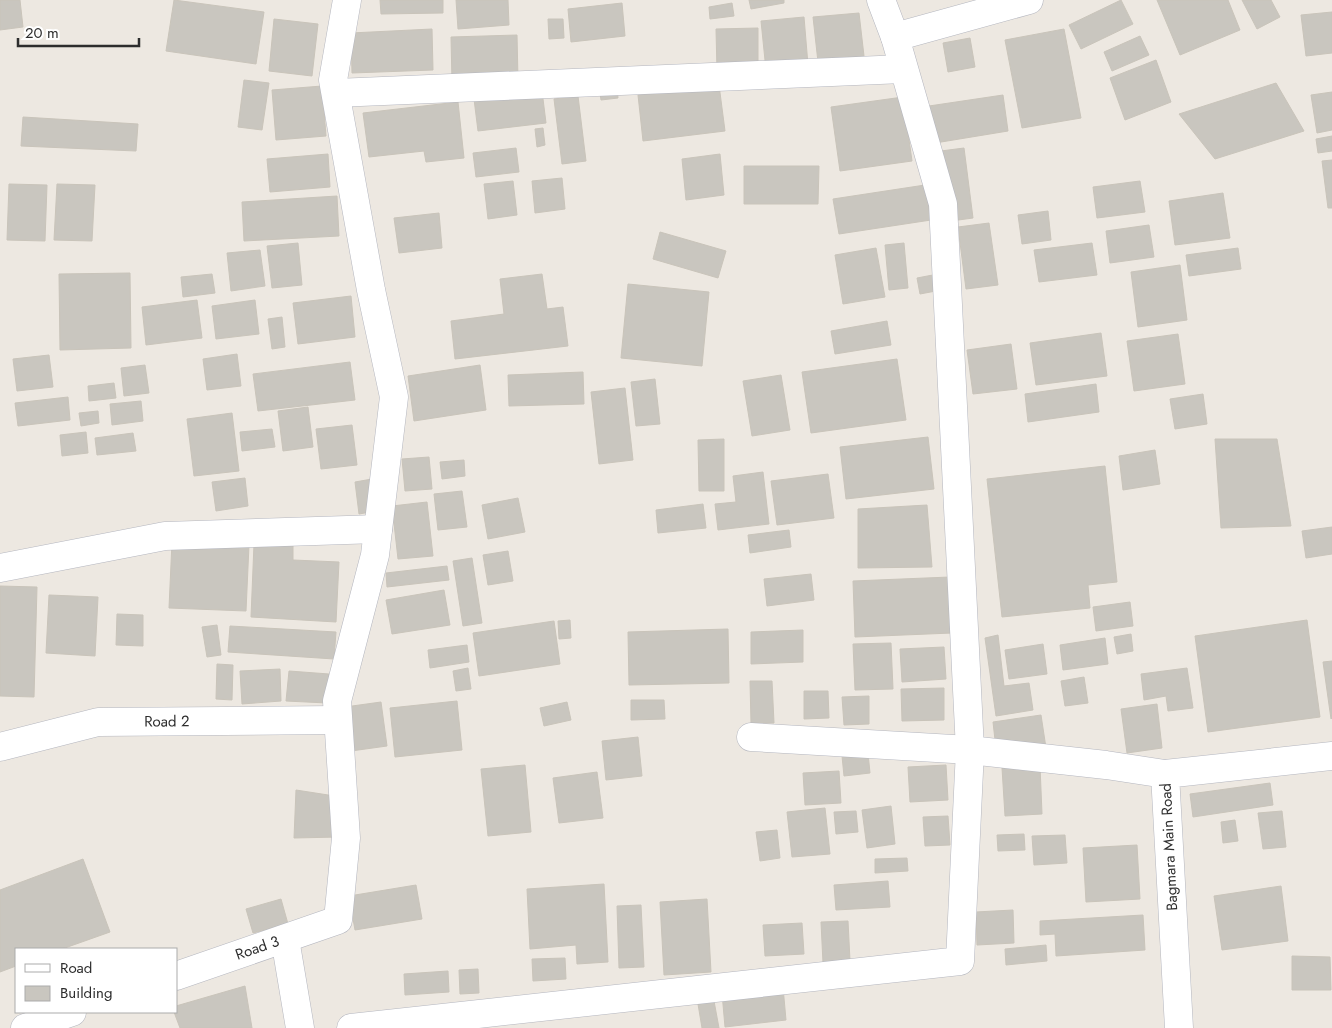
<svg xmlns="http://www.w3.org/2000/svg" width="1332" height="1028" viewBox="0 0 1332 1028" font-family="Jost,sans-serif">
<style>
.building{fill:#c9c6bf;stroke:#c9c4ba}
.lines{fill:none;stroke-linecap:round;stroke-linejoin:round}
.minor-casing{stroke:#b4b6bf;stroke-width:29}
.tertiary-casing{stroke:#b4b6bf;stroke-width:29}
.minor{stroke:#fff;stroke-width:28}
.tertiary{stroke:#fff;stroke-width:28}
.labels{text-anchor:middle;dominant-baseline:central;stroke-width:5;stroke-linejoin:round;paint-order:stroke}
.street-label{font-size:15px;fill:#2d2d2d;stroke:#fff}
</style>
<rect width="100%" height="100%" fill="#ede8e1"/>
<!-- building -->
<path class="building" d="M0,0H20L23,27L0,30Z
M174,0L264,12L256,64L166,51Z
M380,0H443V13L381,14Z
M456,0H508L509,25L458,29Z
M749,0H784V3L751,9Z
M1121,0L1133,24L1081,49L1069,25Z
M1157,0H1228L1240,30L1180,55Z
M1242,0H1271L1280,17L1257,29Z
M622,3L625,36L571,42L568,9Z
M732,3L734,16L710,19L709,7Z
M1332,12V53L1306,56L1301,15Z
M859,13L864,56L818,62L813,17Z
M804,17L808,65L766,70L761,21Z
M274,19L318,24L312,76L269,71Z
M548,19H563L564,38L549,39Z
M758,28V69L717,71L716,29Z
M432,29L433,70L352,73L351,33Z
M1064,29L1081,118L1022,128L1005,40Z
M517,35L518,80L452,82L451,37Z
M1140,36L1149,55L1112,71L1104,52Z
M970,38L975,67L948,72L943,43Z
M1156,60L1171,102L1125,120L1110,78Z
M244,80L269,83L262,130L238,127Z
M1276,83L1304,131L1215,159L1179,114Z
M719,85L725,131L643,141L638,95Z
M322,86L326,136L276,140L272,90Z
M617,86L618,98L601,100L599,87Z
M542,91L546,123L478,131L474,99Z
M1332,92V130L1317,133L1311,95Z
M1003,95L1008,131L935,143L929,106Z
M578,96L586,161L562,164L554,99Z
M903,97L912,161L840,171L831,107Z
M458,102L464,158L426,162L424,151L369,157L363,113Z
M23,117L138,124L136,151L21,146Z
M543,128L545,145L537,147L535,129Z
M1332,136V151L1318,153L1316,139Z
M516,148L519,172L476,177L473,153Z
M964,148L973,218L951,221L941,151Z
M328,154L330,187L270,192L267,159Z
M720,154L724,195L686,200L682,159Z
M1332,160V208H1328L1322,161Z
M744,166H819L818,204H744Z
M562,178L565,209L535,213L532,181Z
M513,181L517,215L488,219L484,184Z
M1140,181L1145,212L1097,218L1093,187Z
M9,184L47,185L45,241L7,240Z
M57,184L95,185L92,241L54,240Z
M925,185L931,220L839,234L833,199Z
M1223,193L1230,238L1175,245L1169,201Z
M337,196L339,236L244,241L242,202Z
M1048,211L1051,240L1022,244L1018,215Z
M439,213L442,248L399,253L394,218Z
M989,223L998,285L966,289L958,227Z
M1149,225L1154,257L1110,263L1106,231Z
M660,232L726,251L718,278L653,259Z
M298,243L302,285L272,288L267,246Z
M904,243L908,288L889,290L885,245Z
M1092,243L1097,275L1039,282L1034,250Z
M876,248L885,297L843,304L835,255Z
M1238,248L1241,269L1189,276L1186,255Z
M260,250L265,286L231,291L227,253Z
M1180,265L1187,320L1138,327L1131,272Z
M130,273L131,348L60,350L59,274Z
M212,274L215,293L183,297L181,277Z
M542,274L547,309L563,307L568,346L455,359L451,321L504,314L500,279Z
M938,274L941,290L920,294L917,278Z
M628,284L709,292L702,366L621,358Z
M351,296L355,337L298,344L293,303Z
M197,300L202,338L146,345L142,307Z
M255,300L259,334L216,339L212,306Z
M282,317L285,347L272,349L268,319Z
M887,321L891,345L835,354L831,331Z
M1101,333L1107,376L1036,385L1030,343Z
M1178,334L1185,384L1134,391L1127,341Z
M1011,344L1017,389L973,394L967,350Z
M237,354L241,386L207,390L203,359Z
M49,355L53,387L17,391L13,359Z
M897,359L906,420L811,433L802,372Z
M350,362L355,400L258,411L253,374Z
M145,365L149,393L124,396L121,368Z
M480,365L486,410L414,421L408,376Z
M583,372L584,404L509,406L508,375Z
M781,375L790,430L752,436L743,381Z
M655,379L660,424L636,426L631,382Z
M114,383L116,398L89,401L88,386Z
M1096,384L1099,412L1028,422L1025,394Z
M625,388L633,460L599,464L591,392Z
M1203,394L1207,424L1175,429L1170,399Z
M68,397L70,420L18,426L15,403Z
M141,401L143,421L112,425L110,404Z
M308,407L313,447L283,451L278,411Z
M98,411L99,423L81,426L79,413Z
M232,413L239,471L194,476L187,419Z
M352,425L357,465L321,469L316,429Z
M272,429L275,447L242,451L240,432Z
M86,432L88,453L62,456L60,435Z
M133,433L136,451L97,455L95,438Z
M928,437L934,489L846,499L840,447Z
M724,439V491H699L698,440Z
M1215,439H1277L1291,526L1221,528Z
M1155,450L1160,484L1123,490L1119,456Z
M429,457L432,489L405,491L402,459Z
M464,460L465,476L442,479L440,462Z
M1105,466L1117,582L1088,585L1090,608L1002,617L987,479Z
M763,472L769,524L718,530L715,504L736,502L733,476Z
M828,474L834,518L777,525L771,481Z
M245,478L248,506L216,511L212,482Z
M372,479L376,511L359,514L355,482Z
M462,491L467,527L438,530L434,494Z
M518,498L525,532L488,539L482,505Z
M427,502L433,556L398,559L392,506Z
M703,504L706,528L658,533L656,510Z
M927,505L932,567L858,568V509Z
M1332,527V554L1306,558L1302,531Z
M789,530L791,547L750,553L748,535Z
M172,542L249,545L246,611L169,608Z
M254,544L293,545V560L339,562L336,622L251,617Z
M508,551L513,581L488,585L483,555Z
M472,558L482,623L463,626L453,561Z
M447,566L449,580L387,587L386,573Z
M811,574L814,600L767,606L764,579Z
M950,577L952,633L855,637L853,581Z
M0,586L37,587L34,697L0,696Z
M444,590L450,625L392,634L386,600Z
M49,595L98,597L95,656L46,653Z
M1130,602L1133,626L1096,631L1093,607Z
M117,614L143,615V646L116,645Z
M570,620L571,638L559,639L558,621Z
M1307,620L1320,717L1208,732L1195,636Z
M554,621L560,664L479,676L473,633Z
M217,625L221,655L207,657L202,627Z
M230,626L336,632L334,659L228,652Z
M728,629L729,683L629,685L628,632Z
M803,630V662L751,664V632Z
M1131,634L1133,651L1117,654L1114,637Z
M998,635L1004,686L1029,683L1033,710L996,716L985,638Z
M1105,638L1108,664L1063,670L1060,645Z
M891,643L893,689L855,690L853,644Z
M1043,644L1047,674L1009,679L1005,650Z
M467,645L469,662L430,668L428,650Z
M944,647L946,679L902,682L900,649Z
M1332,661V718L1331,719L1323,662Z
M217,664L233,665L232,700L216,699Z
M468,668L471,689L456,691L453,671Z
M1187,668L1193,708L1168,711L1166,696L1144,700L1141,674Z
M280,669L281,701L242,704L240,671Z
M289,671L329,674L327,703L286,701Z
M1084,677L1088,703L1065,706L1061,681Z
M750,681H772L774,723H751Z
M944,688V720L902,721L901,689Z
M804,691H828L829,718L804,719Z
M869,696V724L844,725L842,697Z
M631,700H664L665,719L631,720Z
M457,701L462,750L395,757L390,708Z
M381,702L387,746L351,751L345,707Z
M567,702L571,720L544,726L540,708Z
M1157,704L1162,748L1127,753L1121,709Z
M1041,715L1046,748L996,749L993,722Z
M638,737L642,776L606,780L602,741Z
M868,753L870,773L844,776L842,756Z
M525,765L531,832L488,836L481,769Z
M946,765L948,800L910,802L908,767Z
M1040,766L1042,814L1005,816L1002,768Z
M839,771L841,803L805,805L803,773Z
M597,772L603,818L559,823L553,778Z
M1270,783L1273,805L1193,817L1190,794Z
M296,790L341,797L338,837L294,838Z
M891,806L895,844L867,848L862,810Z
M825,808L830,854L792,857L787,812Z
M856,811L858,832L836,834L834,812Z
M1282,811L1286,847L1263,849L1258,813Z
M948,816L950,845L925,846L923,817Z
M1235,820L1238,841L1223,843L1221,822Z
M777,830L780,858L760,861L756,832Z
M1024,834L1025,850L998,851L997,835Z
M1065,835L1067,863L1034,865L1032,836Z
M1137,845L1140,899L1086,902L1083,848Z
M907,858L908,871L875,873V859Z
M83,859L110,932L62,949H16V966L0,972V890Z
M888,881L890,907L836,910L834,885Z
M604,884L608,962L577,964L576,945L530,949L527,889Z
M416,885L422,919L355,930L349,896Z
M1281,886L1288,941L1222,950L1214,896Z
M281,899L288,924L253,933L246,909Z
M707,899L711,972L664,975L660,902Z
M641,905L644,967L619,968L617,906Z
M1013,910L1014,943L977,945L976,912Z
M1143,915L1145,950L1056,956L1055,934L1040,935V921Z
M848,921L850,961L823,963L821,922Z
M802,923L804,954L765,956L763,925Z
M1046,945L1047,961L1006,965L1005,949Z
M1292,956L1330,957L1331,990H1292Z
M565,958L566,979L533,981L532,959Z
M478,969L479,993L460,994L459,970Z
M448,971L449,992L405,995L404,974Z
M245,986L252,1028H180L174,1012H176V1006Z
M783,987L786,1020L725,1027L722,993Z
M714,1001L719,1028H702L698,1004Z"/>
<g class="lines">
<!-- minor casing -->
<g class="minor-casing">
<g id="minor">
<path d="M881,0L895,37L943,204L970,750L1106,765L1165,774"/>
<path d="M895,37L1029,0"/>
<path d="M336,93L903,69"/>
<path d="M0,568L165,536L378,529"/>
<path id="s1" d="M0,747L98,722L337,720"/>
<path d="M285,939L300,1028"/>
<path id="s2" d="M176,976L338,920L346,838L337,701L375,555L394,397L371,290L333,80L347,0"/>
<path d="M25,1028L72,1012"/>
<path d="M351,1028L960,961L970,750L751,737"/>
</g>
</g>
<!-- tertiary casing -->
<g class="tertiary-casing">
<path id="tertiary" d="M1179,1028L1165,774L1332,756"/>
</g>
<!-- minor -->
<use href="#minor" class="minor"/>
<!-- tertiary -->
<use href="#tertiary" class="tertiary"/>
</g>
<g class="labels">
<!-- street labels -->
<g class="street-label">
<text stroke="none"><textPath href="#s1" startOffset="170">Road 2</textPath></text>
<text transform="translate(1169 847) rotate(-93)">Bagmara Main Road</text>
<text stroke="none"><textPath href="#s2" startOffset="86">Road 3</textPath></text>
</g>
</g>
<!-- legend -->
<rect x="15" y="948" width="162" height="65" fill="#ffffff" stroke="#ababab"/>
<rect x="25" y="964" width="25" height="8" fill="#ffffff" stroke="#ababab"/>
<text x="60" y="973" font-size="15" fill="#2d2d2d">Road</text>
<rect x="25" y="986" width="25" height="15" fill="#c9c6bf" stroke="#ababab"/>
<text x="60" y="998" font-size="15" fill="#2d2d2d">Building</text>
<!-- scale -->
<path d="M18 38v8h121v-8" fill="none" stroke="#2d2d2d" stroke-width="2.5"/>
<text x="25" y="38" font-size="15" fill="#2d2d2d" stroke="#ffffff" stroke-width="4" paint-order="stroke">20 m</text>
</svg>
